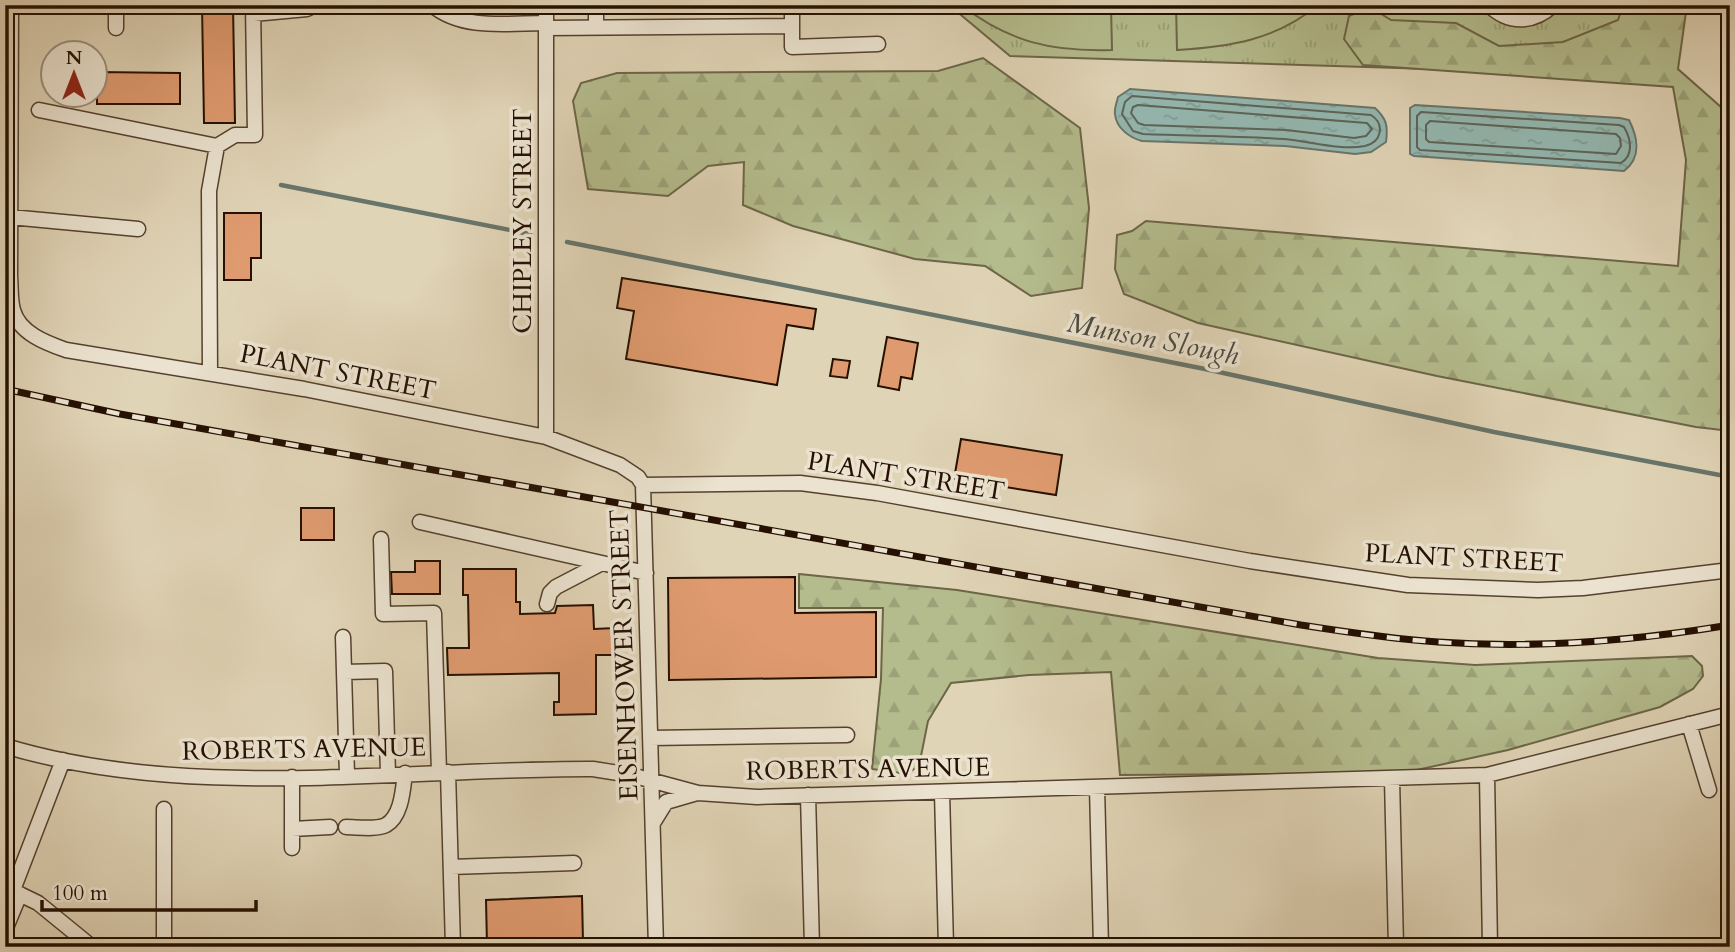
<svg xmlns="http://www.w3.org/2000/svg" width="1735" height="952" viewBox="0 0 1735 952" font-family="Cardo,serif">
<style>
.grass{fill:url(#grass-tufts);stroke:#6c6647;stroke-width:2}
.forest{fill:url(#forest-firs);stroke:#6c6647;stroke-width:2}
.garden{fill:#b4bc8d;stroke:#6c6647;stroke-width:2}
.water{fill:url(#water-ripples);stroke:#68756b;stroke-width:2}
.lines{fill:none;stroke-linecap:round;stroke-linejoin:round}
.shore{stroke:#5c6459;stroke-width:2}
.stream{stroke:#68756b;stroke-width:4.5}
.building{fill:#df9b6f;stroke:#251001;stroke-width:2}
.minor-casing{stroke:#54412e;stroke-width:17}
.minor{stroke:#ebe3d0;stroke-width:14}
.rail-casing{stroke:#251001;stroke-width:7}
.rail{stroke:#ebe3d0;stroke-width:4.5;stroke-dasharray:13;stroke-linecap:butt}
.labels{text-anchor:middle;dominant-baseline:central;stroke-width:7;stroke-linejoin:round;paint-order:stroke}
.street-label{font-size:26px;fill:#251001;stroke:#ebe3d0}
.water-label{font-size:28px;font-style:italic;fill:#4c4b3f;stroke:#ebe3d0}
</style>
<defs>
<pattern id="grass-tufts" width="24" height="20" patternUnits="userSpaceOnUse" patternTransform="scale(1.75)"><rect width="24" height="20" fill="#b4bc8d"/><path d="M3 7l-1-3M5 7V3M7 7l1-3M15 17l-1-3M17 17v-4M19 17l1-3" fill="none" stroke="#9ba178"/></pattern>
<pattern id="forest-firs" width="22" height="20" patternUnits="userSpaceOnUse" patternTransform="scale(1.75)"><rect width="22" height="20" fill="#b4bc8d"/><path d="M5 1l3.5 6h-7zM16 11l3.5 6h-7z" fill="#9ba178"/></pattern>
<pattern id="water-ripples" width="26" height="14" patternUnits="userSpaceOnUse" patternTransform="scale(1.75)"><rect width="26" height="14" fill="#94b8b1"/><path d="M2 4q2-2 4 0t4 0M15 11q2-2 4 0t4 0" fill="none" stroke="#7f9d96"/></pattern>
</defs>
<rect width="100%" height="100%" fill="#e0d4b6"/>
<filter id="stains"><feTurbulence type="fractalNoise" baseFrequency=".00286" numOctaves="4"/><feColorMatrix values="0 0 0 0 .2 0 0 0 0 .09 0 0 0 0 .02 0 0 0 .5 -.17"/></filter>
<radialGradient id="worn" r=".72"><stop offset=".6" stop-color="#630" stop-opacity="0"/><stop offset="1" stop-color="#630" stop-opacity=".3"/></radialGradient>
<!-- grass -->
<path class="grass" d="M949,5H1662L1658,76L1010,56Z"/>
<!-- forest -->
<path class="forest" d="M1623,5H1687L1678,69L1730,115V431L1696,427L1437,376L1198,323L1124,294L1115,269L1117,235L1132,231L1146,221L1678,266L1686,160L1673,87L1363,65L1344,39L1349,16L1370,7L1391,20L1456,23L1499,46L1563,42L1618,20Z
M983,58L1080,128L1089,208L1082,288L1031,296L985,266L915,259L793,226L743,205L744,162L708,166L668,196L588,189L573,101L581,83L617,73L938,71Z
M799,574L957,590L1378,658L1475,665L1692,656L1702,666L1703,676L1693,689L1660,707L1508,750L1403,773L1120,775L1111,672L1029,675L951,683L928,721L919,766L906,774L872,769L881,679L883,608H799Z"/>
<!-- garden -->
<path class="garden" d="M961,5H1111L1112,50C1052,52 1009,42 961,5Z
M1176,5H1318C1276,40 1229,47 1177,50Z"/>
<!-- water -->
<path class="water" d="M1130,89L1375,108C1387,119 1388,126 1386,142L1371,152L1355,154L1285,146L1142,141C1130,138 1116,128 1115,114C1114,109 1117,102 1118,97Z
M1415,105L1620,118L1629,120C1638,138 1642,157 1624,171L1414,156L1410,154V108Z"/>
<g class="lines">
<!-- shore -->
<path class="shore" d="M1132,96L1371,115C1385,124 1382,142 1365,146C1340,151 1309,141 1284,139C1237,136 1190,136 1143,134L1133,131L1122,114L1125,102Z
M1138,105L1367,123L1372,129L1366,136L1354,138L1286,130L1144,125L1138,123L1131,113L1133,107Z
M1421,112L1619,125L1624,127C1631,139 1634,155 1621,163L1420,150L1417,147V116Z
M1430,121L1616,134L1620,138L1621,146L1616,154L1429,142L1426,139V125Z"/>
<!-- stream -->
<path class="stream" d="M281,185L530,234
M567,242L1205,369L1494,432L1730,477"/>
</g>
<!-- building -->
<path class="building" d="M202,5H233L235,123H204Z
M97,72L180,73V104H97Z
M224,213H261V258H251V280H224Z
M622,278L816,309L813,329L787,325L777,385L626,359L634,311L617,308Z
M887,337L918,343L912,379L901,377L899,390L878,386Z
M833,359L850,361L847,378L830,376Z
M961,439L1062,455L1056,495L954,479Z
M301,508H334V540H301Z
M415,561H440V594H392L391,572H415Z
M463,569H516V602H520V614L555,613L557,606L593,605L594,629L615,628V655H596V714L554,715V702H559V673L448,675L447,648H469L468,595H463Z
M795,577V613L876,612V677L669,680L668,578Z
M582,896L583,942L487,945L486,900Z"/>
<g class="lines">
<!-- minor casing -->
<g class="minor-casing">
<path id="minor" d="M11,5L10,276C11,287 10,300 13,310C19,333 46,343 66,350L304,389L546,437L620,465L638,477L643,485
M116,5V28
M432,5C463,31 509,23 546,23
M792,5V47L878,44
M1489,5C1508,24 1533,24 1553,5
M253,14L307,9L315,5
M596,27V5
M546,28L792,26
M39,110L217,146L235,135H255L253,5
M10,217L138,229
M210,373L209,191L217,146
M546,437V5
M643,485L800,483L877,493L1250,561L1408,585L1538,590L1583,588L1730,570
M643,485L656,947
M420,522L646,573
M381,539L383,614L434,613L439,772
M547,604L550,593L556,587L602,563
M343,637L347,775
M344,672L385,671L388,774
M1689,724L1709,790
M650,738L847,735
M5,746C190,802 402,768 593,769L631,775L698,793L757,797L1487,775L1730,714
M448,772L453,947
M1487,775L1490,947
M1392,779L1396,947
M1097,787L1101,947
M942,792L946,947
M808,795L812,947
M164,809V947
M653,823L666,802L697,793
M346,827C357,827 376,830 386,825C402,816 403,788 405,773
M292,829L330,827
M292,848V777
M451,867L574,863
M5,887L38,903L92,947
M13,890L63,760
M5,930L20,894
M1459,947L1490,946"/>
</g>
<!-- minor -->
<use href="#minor" class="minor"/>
<!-- rail casing -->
<g class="rail-casing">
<path id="rail" d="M5,389L120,414L1301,625C1346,632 1392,639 1438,642C1536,649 1633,641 1730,625"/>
</g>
<!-- rail -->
<use href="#rail" class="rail"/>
</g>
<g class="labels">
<!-- street labels -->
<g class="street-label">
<text transform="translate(522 221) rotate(-90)">CHIPLEY STREET</text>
<text transform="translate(338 372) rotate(11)">PLANT STREET</text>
<text transform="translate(906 476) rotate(9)">PLANT STREET</text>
<text transform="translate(1464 558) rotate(3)">PLANT STREET</text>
<text transform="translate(624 655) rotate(-92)">EISENHOWER STREET</text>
<text transform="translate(304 749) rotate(-1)">ROBERTS AVENUE</text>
<text transform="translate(868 769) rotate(-1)">ROBERTS AVENUE</text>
</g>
<!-- water labels -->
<g class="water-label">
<text transform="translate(1153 339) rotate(11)">Munson Slough</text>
</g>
</g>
<!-- margin -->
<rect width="1735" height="952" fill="none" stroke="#e0d4b6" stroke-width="28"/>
<rect x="7" y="7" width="1721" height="938" fill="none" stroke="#251001" stroke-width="3.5"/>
<rect x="14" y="14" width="1707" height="924" fill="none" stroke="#251001" stroke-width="2"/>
<!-- north arrow -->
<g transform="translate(74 74)"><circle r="33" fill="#ebe3d0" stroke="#9c8f7d" stroke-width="2"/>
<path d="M0-5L12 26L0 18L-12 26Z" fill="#8f2418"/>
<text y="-10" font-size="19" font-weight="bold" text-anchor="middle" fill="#251001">N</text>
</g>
<!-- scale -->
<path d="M42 900v10h214v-10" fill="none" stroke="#251001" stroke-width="3.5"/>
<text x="52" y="900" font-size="21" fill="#251001" stroke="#ebe3d0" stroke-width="5" paint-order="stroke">100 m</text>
<rect width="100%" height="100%" filter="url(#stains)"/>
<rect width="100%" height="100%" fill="url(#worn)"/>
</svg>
